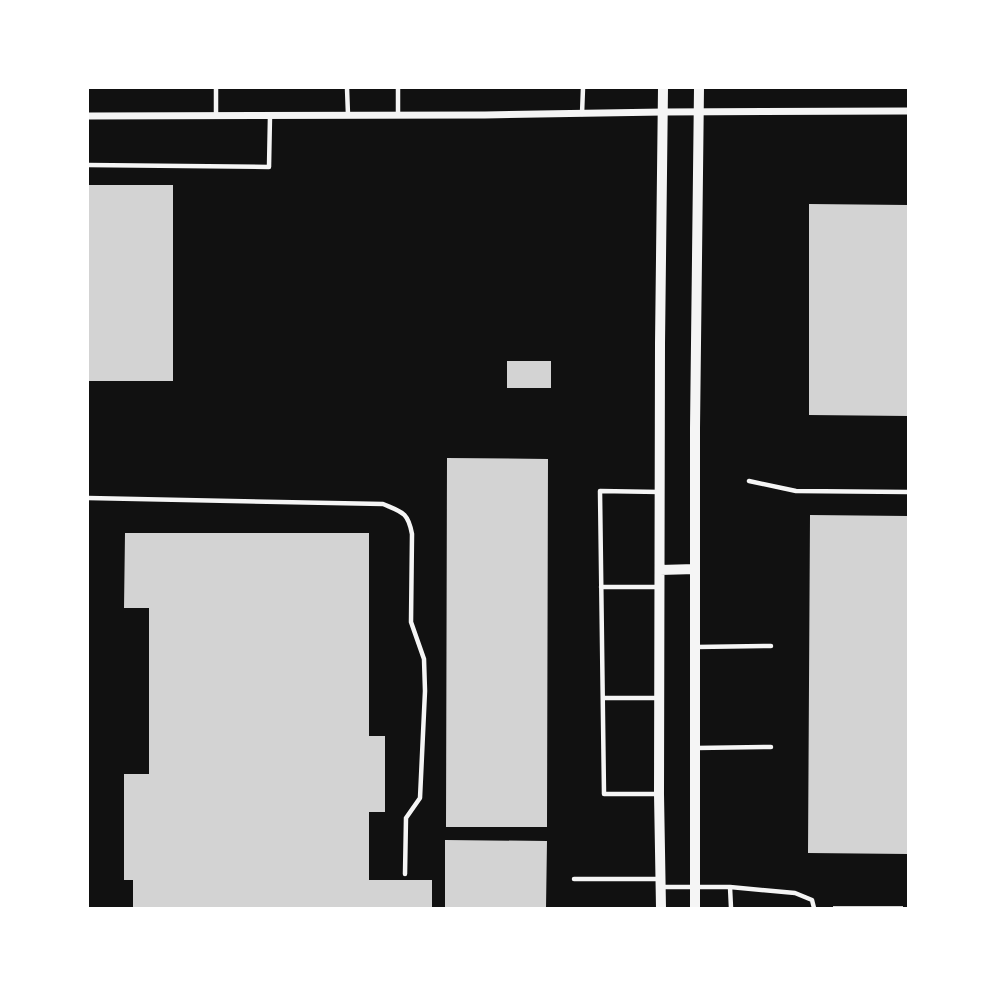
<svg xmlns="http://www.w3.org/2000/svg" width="996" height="996" viewBox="0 0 996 996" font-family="'Golos Text',sans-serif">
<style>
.building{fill:#d3d3d3}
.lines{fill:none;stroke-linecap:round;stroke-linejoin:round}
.service{stroke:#f5f5f5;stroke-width:4.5}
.minor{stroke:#f5f5f5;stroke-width:7}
.tertiary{stroke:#f5f5f5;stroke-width:10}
</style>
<rect width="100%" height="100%" fill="#111"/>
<!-- building -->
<path class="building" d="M88,185H173V381H88Z
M809,204L908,205V416L809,415Z
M507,361H551V388H507Z
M447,458L548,459L547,827H446Z
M810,515L908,516V854L808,853Z
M125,533H369V736H385V812H369V880H432V908H133V880H124V774H149V608H124Z
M445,840L547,841L546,908H445Z
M833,906H903V908H833Z"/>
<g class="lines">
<!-- service -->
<path class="service" d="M216,88V116
M347,88L348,115
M582,114L583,88
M398,115V88
M88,165L269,167L270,116
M749,481L796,491L908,492
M88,498L383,504C402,512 408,512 412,534L411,622L424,659L425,691L420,798L406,818L405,874
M601,587H660
M696,647L771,646
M603,698H658
M696,748L771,747
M659,794H604L600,491L660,492
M574,879H660
M662,887H730L795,893L812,900L814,908
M730,887L731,908"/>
<!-- minor -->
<path class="minor" d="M88,116L485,115L663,112L908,111"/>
<!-- tertiary -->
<path class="tertiary" d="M660,570L695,569
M661,908L659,794L660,344L663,88
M695,908V429L699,88"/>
</g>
<!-- border -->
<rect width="996" height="996" fill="none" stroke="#ffffff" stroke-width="178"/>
</svg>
